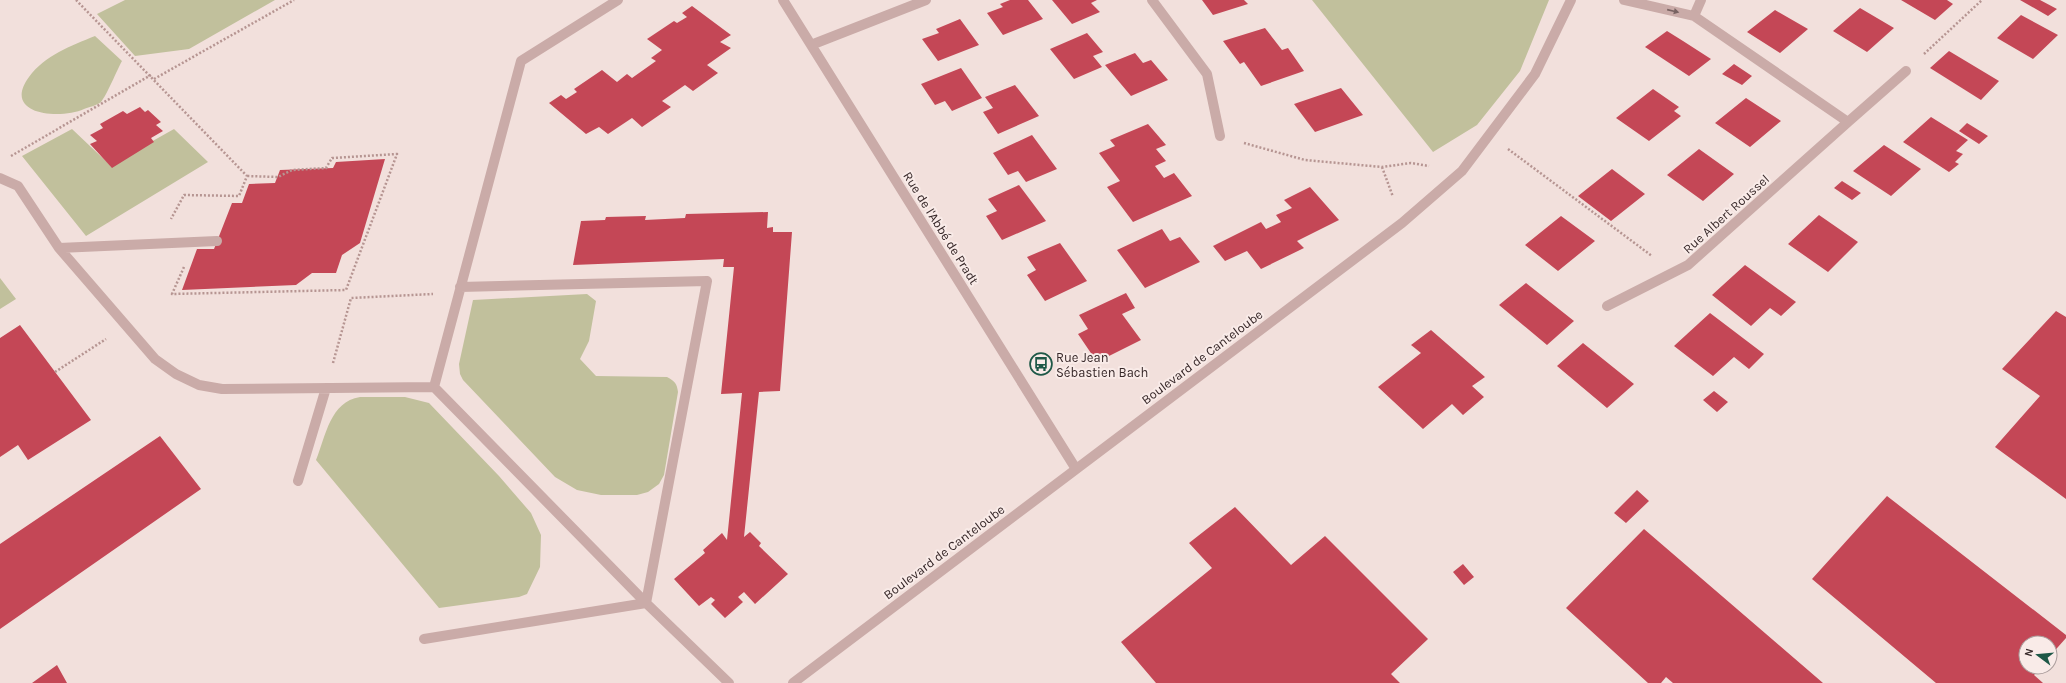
<svg xmlns="http://www.w3.org/2000/svg" width="2066" height="683" viewBox="0 0 2066 683" font-family="Karla,sans-serif">
<style>
.green{fill:#c1c09c}
.building{fill:#c44756}
.lines{fill:none;stroke-linecap:round;stroke-linejoin:round}
.path{stroke:#b69592;stroke-width:2.5;stroke-dasharray:2 2;stroke-linecap:butt}
.lane{stroke:#caaba8;stroke-width:10}
.street{stroke:#caaba8;stroke-width:10}
.oneway{fill:#796362}
.labels{text-anchor:middle;dominant-baseline:central;stroke-width:4;stroke-linejoin:round;paint-order:stroke}
.street-label{font-size:13px;fill:#372829;stroke:#f9ebe8}
.poi-label{font-size:13px;fill:#372829;stroke:#f9ebe8;text-anchor:start}
</style>
<rect width="100%" height="100%" fill="#f2e0dc"/>
<!-- green -->
<path class="green" d="M125,0H275L189,49L135,56L97,14Z
M1312,0H1549L1520,71L1477,125L1433,152Z
M95,36L122,61C117,70 107,95 101,102C98,105 89,107 84,109C60,120 1,115 29,77C45,55 71,46 95,36Z
M72,129L110,165L174,129L208,162L86,236L22,156Z
M0,278L16,299L0,309Z
M587,294L596,301L589,341L580,359L596,376L667,377C675,381 677,384 678,392L664,475L659,484L648,492L637,495H601L577,490L555,477L463,380L460,374L459,364L473,300Z
M360,397H405L429,403L499,476L531,513L541,535L540,567L527,594L519,597L439,608L316,460C326,435 330,402 360,397Z"/>
<!-- building -->
<path class="building" d="M1010,0H1028L1043,19L1003,35L987,13L1003,7L1000,4Z
M1052,0H1097L1091,3L1100,12L1072,24Z
M1202,0H1244L1248,4L1213,15Z
M1901,0H1947L1953,4L1935,20Z
M2020,0H2040L2057,9L2048,16Z
M692,6L731,35L720,42L731,48L707,65L718,73L693,91L685,85L662,101L671,107L642,127L632,118L608,134L599,127L586,134L549,103L561,95L566,99L577,92L574,89L602,70L617,82L627,74L632,78L656,61L651,58L662,50L647,39L674,21L677,23L687,17L682,13Z
M1860,8L1894,28L1867,52L1833,31Z
M1775,10L1808,29L1780,53L1747,32Z
M2021,15L2058,35L2033,59L1997,38Z
M960,19L979,45L938,61L922,39L939,33L936,29Z
M1265,28L1282,50L1288,48L1304,71L1261,86L1244,62L1240,64L1223,41Z
M1667,31L1683,41L1711,59L1689,76L1645,47Z
M1087,33L1103,52L1093,56L1102,67L1074,79L1050,49Z
M1949,51L1999,81L1981,100L1930,68Z
M1135,53L1143,63L1151,60L1168,80L1131,96L1105,65Z
M1734,64L1752,76L1742,85L1722,74Z
M961,68L982,98L952,111L945,101L935,105L921,84Z
M1015,85L1039,116L998,134L983,112L993,108L985,97Z
M1341,88L1363,115L1315,132L1294,104Z
M1653,89L1679,107L1674,111L1681,116L1649,141L1616,118Z
M1746,98L1781,121L1750,147L1715,123Z
M140,107L145,112L148,110L161,122L156,125L163,131L151,138L154,142L112,168L90,144L97,141L90,135L103,128L100,124L123,111L127,114Z
M1931,117L1968,140L1956,151L1963,154L1955,162L1959,164L1949,172L1903,142Z
M1967,123L1988,136L1979,144L1959,131Z
M1148,124L1166,145L1156,149L1166,161L1155,166L1164,178L1174,173L1192,196L1133,222L1107,187L1120,181L1099,153L1115,146L1110,140Z
M1032,135L1057,169L1026,182L1018,171L1008,175L993,153Z
M1884,145L1921,169L1891,196L1853,171Z
M1699,149L1734,174L1703,201L1667,175Z
M385,159L360,243L342,255L336,273H312L296,285L182,290L197,249H214L232,203H242L249,184L275,183L280,170L333,168L336,162Z
M1612,169L1645,194L1611,221L1578,196Z
M1842,181L1861,193L1852,200L1834,188Z
M1019,185L1046,221L1002,240L986,216L997,211L988,199Z
M1310,187L1339,220L1297,241L1304,248L1261,269L1247,251L1225,261L1213,246L1261,222L1266,229L1281,222L1276,215L1292,208L1284,200Z
M768,212L767,228L773,227V232H792L780,391L759,392L744,537L750,532L761,543L759,546L788,574L755,604L744,592L738,597L743,602L725,618L711,604L715,600L711,597L699,606L674,579L705,553L703,550L722,533L727,540L742,393L721,394L734,267H723L724,259L573,265L581,221L605,220L606,217L646,216L645,220L685,218L686,214Z
M1819,215L1858,242L1828,272L1788,244Z
M1561,216L1595,241L1558,271L1525,245Z
M1162,229L1170,241L1180,237L1200,262L1145,288L1117,250Z
M1060,243L1087,281L1045,301L1027,275L1036,270L1027,257Z
M1745,265L1785,294L1796,302L1781,316L1770,308L1751,326L1712,295Z
M1526,283L1574,321L1547,345L1499,305Z
M1126,293L1135,308L1122,314L1141,340L1097,362L1078,334L1088,329L1079,315Z
M2056,311L2066,317V499L1995,447L2040,396L2002,369Z
M1710,313L1764,354L1749,369L1734,357L1713,376L1674,346Z
M20,325L91,420L28,460L18,445L0,457V338Z
M1431,330L1485,377L1472,386L1484,397L1463,415L1452,404L1423,429L1378,387L1421,353L1411,345Z
M1583,343L1634,384L1607,408L1557,366Z
M1714,391L1728,402L1717,412L1703,400Z
M160,436L201,489L0,629V544Z
M1637,490L1649,501L1626,523L1614,513Z
M1887,496L2066,635V638L2050,656V643H2026V667H2041L2034,675L2043,683H1936L1812,579Z
M1235,507L1291,565L1325,536L1428,639L1391,674L1400,683H1156L1121,642L1212,568L1189,543Z
M1644,529L1823,683H1673L1666,677L1661,683H1648L1566,608Z
M1463,564L1474,577L1464,585L1453,572Z
M57,665L67,683H32Z"/>
<g class="lines">
<!-- path -->
<path class="path" d="M76,0L247,176L239,196L184,195L171,219
M1924,54L1982,0
M154,79L294,0
M1244,143L1305,160L1382,167L1411,163L1429,166
M1508,149L1652,256
M11,156L151,75
M1382,167L1393,197
M184,267L172,294L346,290L397,154L332,158L326,168L292,170L278,177L247,176
M333,363L351,298L433,294
M55,372L106,339"/>
<!-- lane -->
<path class="lane" d="M0,178L18,186L59,248L155,359L176,374L199,385L222,389L434,387L521,61L618,0
M59,248L217,241
M434,387L646,603L729,683
M298,481L326,388
M424,639L646,603L707,281L460,287"/>
<!-- street -->
<path class="street" d="M783,0L1076,469
M1152,0L1207,74L1220,136
M1624,0L1694,16
M811,45L926,0
M1848,122L1906,71
M1607,306L1688,265L1848,122L1694,16L1701,0
M793,683L1402,223L1462,171L1535,74L1571,0"/>
</g>
<!-- one-way arrows -->
<defs><path id="oneway-solid" d="M-6-.8H1V-3.2L6.5 0L1 3.2V.8H-6Z"/></defs>
<use class="oneway" href="#oneway-solid" transform="translate(1673 11) rotate(13)"/>
<!-- icons -->
<defs>
<g id="bus-ring" transform="scale(1.15)"><circle r="9.5" fill="#f9ebe8" stroke="#1e5847" stroke-width="1.5"/><path d="M-5-6H5V4H4V6H2V4H-2V6H-4V4H-5ZM-3.5-4V0h7V-4ZM-3.5 1.2v1.5H-2V1.2ZM2 1.2v1.5H3.5V1.2Z" fill="#1e5847"/></g>
</defs>
<g fill-rule="evenodd">
<use href="#bus-ring" x="1041" y="364"/>
</g>
<g class="labels">
<!-- street labels -->
<g class="street-label">
<text transform="translate(1726 214) rotate(-42)">Rue Albert Roussel</text>
<text transform="translate(941 228) rotate(58)">Rue de l'Abbé de Pradt</text>
<text transform="translate(1202 357) rotate(-37)">Boulevard de Canteloube</text>
<text transform="translate(944 552) rotate(-37)">Boulevard de Canteloube</text>
</g>
<!-- poi labels -->
<g class="poi-label">
<text x="1056" y="357">Rue Jean<tspan x="1056" dy="15">Sébastien Bach</tspan></text>
</g>
</g>
<!-- north arrow -->
<g transform="translate(2038 655) rotate(286)"><circle r="19" fill="#f9ebe8" stroke="#ab9d9c"/>
<path d="M0-3L7 15L0 10L-7 15Z" fill="#1e5847"/>
<text y="-6" font-size="11" font-weight="bold" text-anchor="middle" fill="#372829">N</text>
</g>
</svg>
